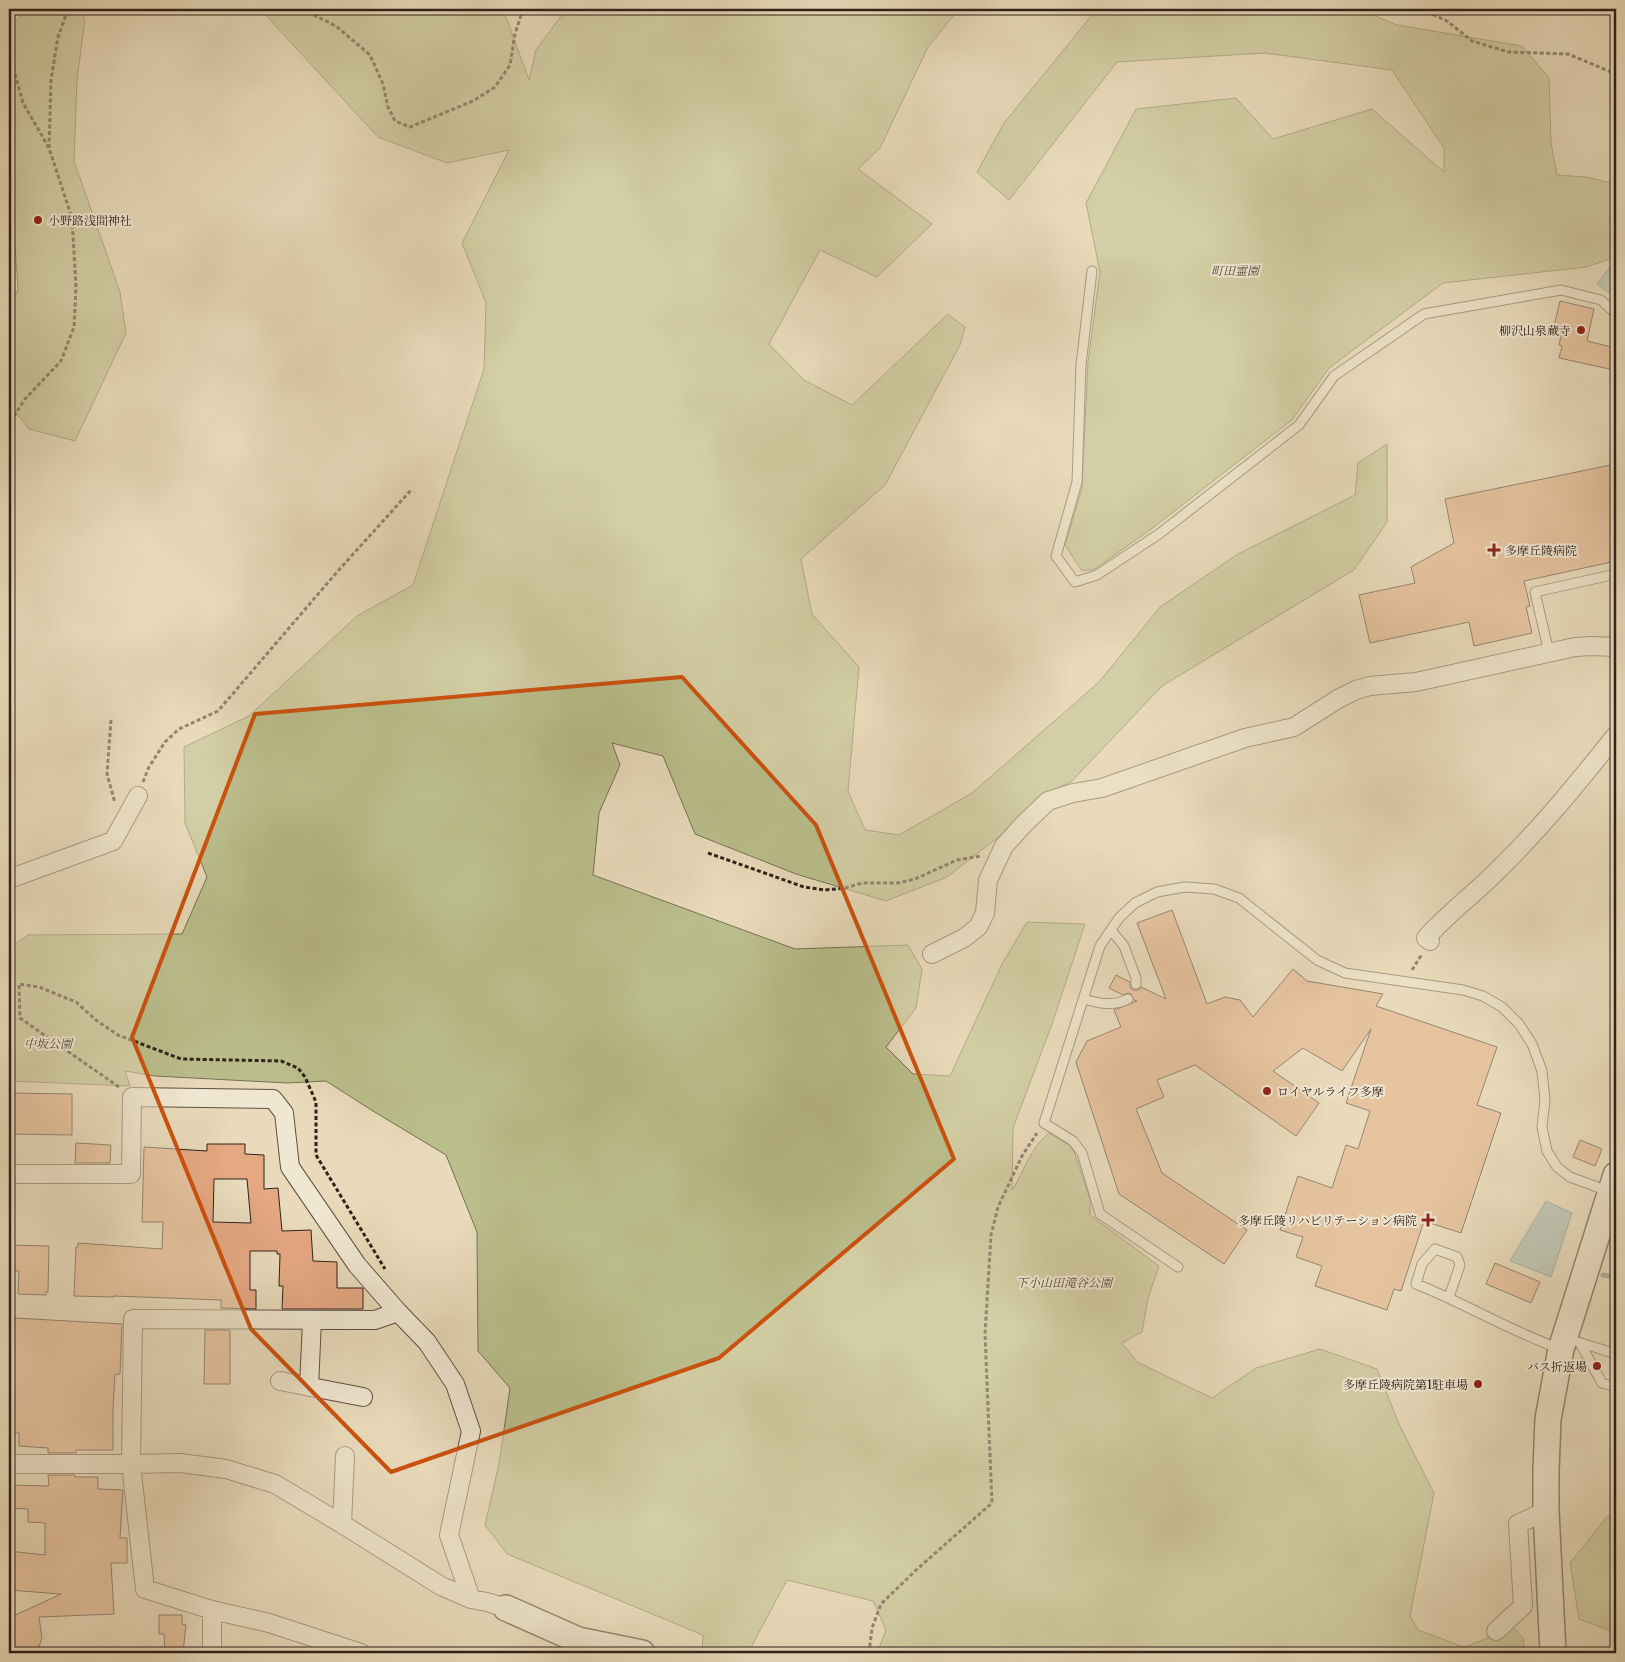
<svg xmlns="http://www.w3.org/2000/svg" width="1625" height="1662" viewBox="0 0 1625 1662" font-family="'Libre Caslon Text','Noto Serif JP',serif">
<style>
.green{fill:#babe8c;stroke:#757053}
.water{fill:#99b9b8;stroke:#6f7c79}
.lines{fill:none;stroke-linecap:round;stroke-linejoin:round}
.stream{stroke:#6f7c79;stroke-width:5}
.building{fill:#e4a882;stroke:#30211a;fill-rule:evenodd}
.lane-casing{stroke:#5e4f42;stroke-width:11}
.street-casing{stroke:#5e4f42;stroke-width:20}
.secondary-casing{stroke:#30211a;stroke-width:28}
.path{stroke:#30211a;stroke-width:3;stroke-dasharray:4 2.5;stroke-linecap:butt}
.lane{stroke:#f0e7d2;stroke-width:9}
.street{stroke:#f0e7d2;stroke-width:18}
.secondary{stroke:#f0e7d2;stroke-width:25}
.marked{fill:none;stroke:#cc510e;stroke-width:4;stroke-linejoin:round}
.poi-dot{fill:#8f2418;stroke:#f0e7d2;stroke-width:2}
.labels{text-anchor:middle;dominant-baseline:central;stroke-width:4;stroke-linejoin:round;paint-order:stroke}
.poi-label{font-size:12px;fill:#30211a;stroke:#f0e7d2;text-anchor:end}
.park-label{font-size:12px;font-style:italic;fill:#524836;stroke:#f0e7d2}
</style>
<rect width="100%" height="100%" fill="#e8daba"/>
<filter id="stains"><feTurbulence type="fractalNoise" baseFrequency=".004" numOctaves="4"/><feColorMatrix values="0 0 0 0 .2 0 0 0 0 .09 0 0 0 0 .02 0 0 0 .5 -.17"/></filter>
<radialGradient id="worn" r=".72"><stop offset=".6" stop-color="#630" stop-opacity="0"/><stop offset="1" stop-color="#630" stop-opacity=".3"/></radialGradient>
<!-- green -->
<path class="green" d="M26,9H76L85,19L77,80L74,161L120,292L126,333L75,441L29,429L9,404V30Z
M260,9H503L529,80L536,50L566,9H959L928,47L880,148L858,169L932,224L877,277L820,250L769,344L804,380L852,405L948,314L965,327L960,345L885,485L801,559L812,614L859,667L848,791L865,830L899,835L972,793L1099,682L1160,607L1238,554L1355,495L1358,463L1387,444V522L1354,570L1162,686L1072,781L1041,797L1001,835L947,877L886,901L796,874L695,834L663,756L612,743L620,765L599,813L593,875L795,949L908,945L922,969L916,1008L886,1047L913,1074L950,1076L1002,964L1027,922L1085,924L1052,1024L1013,1128L1012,1190C1026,1169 1028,1151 1049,1133L1069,1145L1074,1152L1090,1199V1215L1159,1266L1148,1298L1142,1332L1122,1343L1137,1362L1212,1398L1256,1368L1320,1349L1377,1369L1399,1424L1434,1493L1410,1616L1418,1630L1464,1647L1514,1628L1523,1638L1525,1653H877L886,1630L873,1601L787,1580L748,1653H702L703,1635L507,1554L485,1525L499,1464L510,1388L478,1351L477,1232L446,1155L373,1111L326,1081L287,1083L155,1076L125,1071L130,1086L9,1081V948L28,935L182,934L207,877L185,823L184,747L249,716L357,616L413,585L484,369L486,303L462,243L509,150L447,163L378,137Z
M1097,9H1358L1397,25L1522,46L1549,78L1551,143L1557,175L1586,177L1616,184V260L1613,258L1586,267L1443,283L1329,368L1292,420L1150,530L1095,569L1082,571L1065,545L1082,488L1088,362L1100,272L1086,203L1136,109L1236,98L1273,139L1372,109L1444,172V148L1392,70L1265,53L1117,62L1009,200L977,172L1004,123Z
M1616,1511V1628L1609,1630L1579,1619L1570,1563L1606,1518Z"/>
<!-- water -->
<path class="water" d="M1616,259V298L1597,284Z
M1546,1201L1572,1213L1551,1277L1510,1261Z"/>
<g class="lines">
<!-- stream -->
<path class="stream" d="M1603,1275L1616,1277"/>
</g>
<!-- building -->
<path class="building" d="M1560,301L1594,309L1587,341L1616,348V361L1614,370L1559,358L1562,346L1559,345L1561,336L1552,334Z
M1616,464V561L1524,581L1530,606L1526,607L1532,633L1474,646L1469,622L1370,643L1359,595L1415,583L1411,567L1454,543L1445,499Z
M1172,910L1207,1004L1225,997L1240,1000L1253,1017L1293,969L1307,981L1383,994L1376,1006L1497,1047L1477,1105L1501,1113L1461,1233L1424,1221L1401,1291L1394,1289L1387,1310L1315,1286L1322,1266L1296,1257L1303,1237L1280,1230L1298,1176L1332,1188L1346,1145L1358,1149L1370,1111L1346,1103L1371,1029L1342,1071L1303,1048L1273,1071L1319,1103L1296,1136L1195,1065L1157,1080L1164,1097L1136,1109L1162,1173L1247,1230L1224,1264L1119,1194L1076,1062L1087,1041L1121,1027L1114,1010L1137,1001L1134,1000L1131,994L1128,993L1123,995L1109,988L1116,975L1130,982V987L1133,990H1139L1141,987L1166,999L1137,923Z
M9,1093L72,1094V1135L9,1134Z
M1580,1140L1602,1149L1595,1166L1573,1157Z
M76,1143L111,1145L110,1163H75Z
M207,1144H245V1154L264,1155V1189L278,1188L282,1231L311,1230L313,1261L337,1262V1288H363V1309H282L283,1286H279L280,1254H277V1251H250V1290H256V1309L221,1308V1300L114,1296V1297L74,1296L76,1247H78V1243L162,1249L163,1222H142L144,1147L207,1151ZM214,1179H247L251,1223L213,1222Z
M9,1245L49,1246L48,1292H46V1295L18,1294L19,1271H9Z
M1495,1263L1540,1282L1531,1303L1486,1284Z
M15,1318L122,1324L120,1374H115L113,1409V1450H76V1453H48V1448L19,1446V1433H9V1363H12Z
M205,1330H230V1384H204Z
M48,1475H75V1477H98V1489L123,1490L120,1538H127V1563H111L114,1614L39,1617L42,1638L37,1653H9V1618L61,1594L9,1590V1551L45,1555V1523L28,1522V1509L9,1508V1485L49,1486Z
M159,1615H182V1624L186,1625L183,1653H165L164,1634H159Z"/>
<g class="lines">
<!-- lane casing -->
<g class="lane-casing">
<path id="lane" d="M1092,271L1081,365L1077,482L1056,556L1075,582L1097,575L1159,534L1299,425L1334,376L1424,314L1561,290L1601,300L1616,314
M9,292L13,289L10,244
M1549,653L1535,592L1616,574
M1111,930L1124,946L1136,978V984
M1083,999C1098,1003 1113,1007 1128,999
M1178,1267L1100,1214L1082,1153L1073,1141L1044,1123L1100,946L1119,918L1135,903L1157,892L1185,887L1214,889L1239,898L1317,960L1345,973L1463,990L1483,996L1502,1007L1519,1024L1532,1044L1542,1071L1545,1100L1542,1127L1547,1151L1557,1167L1570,1177L1608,1191
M1449,1297L1460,1265L1457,1257L1435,1249L1422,1264L1416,1284C1465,1303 1511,1332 1561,1349
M1578,1342L1616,1354
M1580,1343L1602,1383L1616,1387"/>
</g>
<!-- street casing -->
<g class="street-casing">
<path id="street" d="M9,879L113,841L138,796
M1430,941L1426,938C1449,912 1477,892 1501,867C1543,826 1580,780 1616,735
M932,954L964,938L978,927L985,913L988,880L1004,846L1024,824L1048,801L1073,793L1102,788L1245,738L1294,727L1338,699L1356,690L1370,686L1416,682L1575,647L1592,646L1616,647
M9,1174H131L132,1097L273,1099L284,1113L290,1167L357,1265L398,1312L427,1342L455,1384L471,1431L449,1535L471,1599
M280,1381L363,1397
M309,1387L312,1320
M9,1464H131L180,1463L226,1469L275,1484L342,1524L441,1586L471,1599L487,1602L506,1608
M342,1524L345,1456
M212,1610V1653
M1496,1631L1523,1606L1518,1524L1546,1511
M361,1653L269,1623L212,1610L145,1589L131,1464L133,1319L375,1320L398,1312"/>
</g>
<!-- secondary casing -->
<g class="secondary-casing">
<path id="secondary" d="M506,1608L578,1640L642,1653
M1553,1653L1546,1511V1470L1548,1419L1561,1349L1616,1175"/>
</g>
<!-- path -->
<path class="path" d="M302,9L336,26L370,55L383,84L388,107L395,121L410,127L473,101L495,87L510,65L515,34L523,9
M1421,9L1447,21L1472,41L1508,52L1568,54L1616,74
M9,42L11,59L23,103L49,148L72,218L76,287L74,327L61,361L25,399L9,424
M49,148L51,80L58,37L68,9
M111,720L107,774L115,803
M143,782L149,767L165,742L179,729L218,711L337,572L412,489
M708,853L804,887L825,890L845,888L862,883H898L915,879L957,860L981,856
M1412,970L1422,954
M119,1087L20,1018L19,984L39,987L76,1002L97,1021L118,1035L181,1059L281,1061L298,1068L305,1077L316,1102V1155L385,1269
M869,1653L872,1628L881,1604L915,1571L992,1503L985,1334L991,1235L998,1207L1022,1156L1037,1133"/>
<!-- lane -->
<use href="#lane" class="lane"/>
<!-- street -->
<use href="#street" class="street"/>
<!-- secondary -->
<use href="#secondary" class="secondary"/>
</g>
<!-- marked area -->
<path d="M0 0H1625V1662H0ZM682,677L816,825L954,1159L719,1358L391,1472L251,1329L132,1037L255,714Z" fill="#e8daba" fill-opacity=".55" fill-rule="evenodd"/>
<path class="marked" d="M682,677L816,825L954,1159L719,1358L391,1472L251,1329L132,1037L255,714Z"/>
<!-- markers -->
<g class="poi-dot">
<circle cx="38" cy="220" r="5"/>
<circle cx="1581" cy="330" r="5"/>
<path d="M1491.5 542.5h5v5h5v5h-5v5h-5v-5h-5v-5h5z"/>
<circle cx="1267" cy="1091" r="5"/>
<path d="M1425.5 1212.5h5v5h5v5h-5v5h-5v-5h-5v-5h5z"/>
<circle cx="1597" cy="1366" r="5"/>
<circle cx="1478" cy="1384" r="5"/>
</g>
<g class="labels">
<!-- poi labels -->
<g class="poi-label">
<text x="48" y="220" text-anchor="start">小野路浅間神社</text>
<text x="1571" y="330">柳沢山泉蔵寺</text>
<text x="1505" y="550" text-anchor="start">多摩丘陵病院</text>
<text x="1277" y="1091" text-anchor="start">ロイヤルライフ多摩</text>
<text x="1417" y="1220">多摩丘陵リハビリテーション病院</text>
<text x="1587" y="1366">バス折返場</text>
<text x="1468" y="1384">多摩丘陵病院第1駐車場</text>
</g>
<!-- park labels -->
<g class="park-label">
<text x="1235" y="270">町田霊園</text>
<text x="48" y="1043">中坂公園</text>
<text x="1064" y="1282">下小山田滝谷公園</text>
</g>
</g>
<!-- margin -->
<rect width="1625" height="1662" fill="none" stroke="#e8daba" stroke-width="30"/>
<rect x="10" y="10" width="1605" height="1642" fill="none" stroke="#30211a" stroke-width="2.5"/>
<rect x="15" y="15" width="1595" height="1632" fill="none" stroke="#30211a"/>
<rect width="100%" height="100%" filter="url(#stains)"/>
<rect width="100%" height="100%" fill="url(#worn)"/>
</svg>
